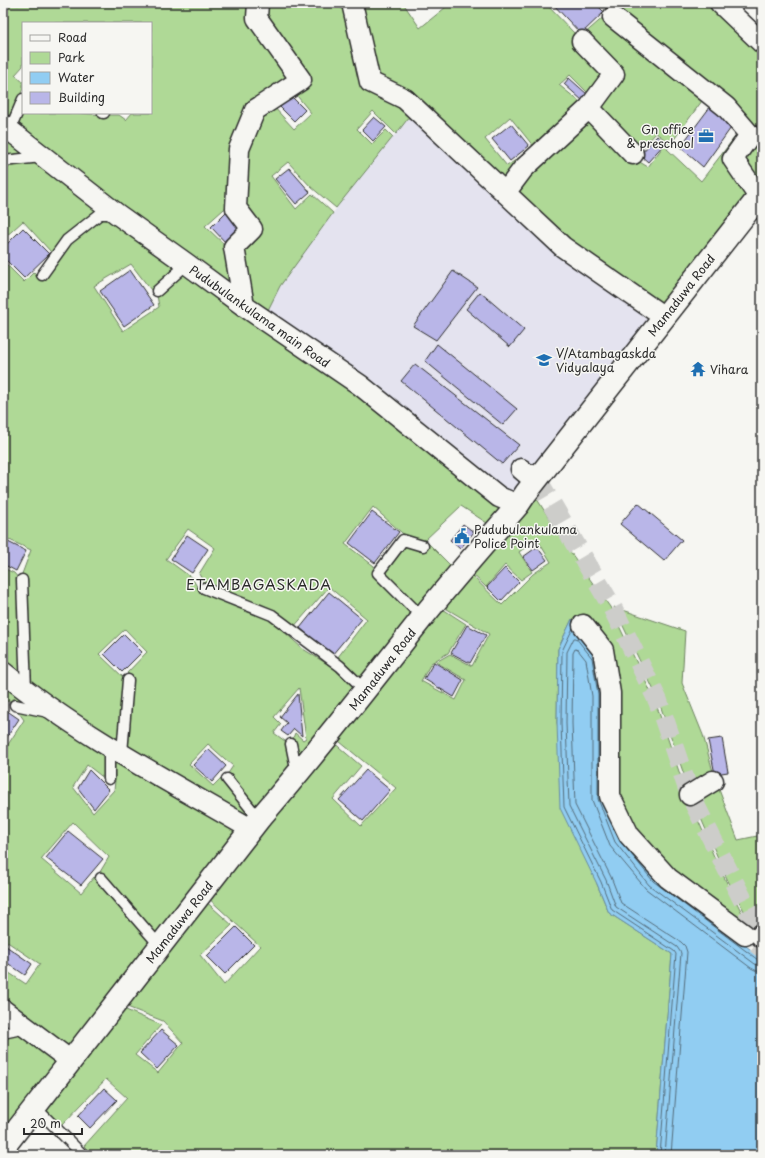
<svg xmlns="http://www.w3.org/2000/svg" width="765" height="1158" viewBox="0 0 765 1158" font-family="'Playpen Sans',sans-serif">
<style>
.built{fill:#e4e3ef}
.green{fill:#afd996;stroke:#6d8260}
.water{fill:#91cdf2;stroke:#688ca2}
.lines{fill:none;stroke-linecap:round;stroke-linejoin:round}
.shore{stroke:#546c7b;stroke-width:1}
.building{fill:#b9b6e8;stroke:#2b2b2b}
.minor-tunnel{stroke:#cdcdca;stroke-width:20;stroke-dasharray:20 10;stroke-linecap:butt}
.service-casing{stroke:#2b2b2b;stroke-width:13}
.minor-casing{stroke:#2b2b2b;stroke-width:23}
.tertiary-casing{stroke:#2b2b2b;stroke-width:25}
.service{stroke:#f6f6f2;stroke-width:10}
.minor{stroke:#f6f6f2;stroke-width:20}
.tertiary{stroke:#f6f6f2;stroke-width:22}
.labels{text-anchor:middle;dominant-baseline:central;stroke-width:3;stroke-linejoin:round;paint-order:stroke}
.poi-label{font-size:12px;fill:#2b2b2b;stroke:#f6f6f2;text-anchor:start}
.street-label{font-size:12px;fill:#2b2b2b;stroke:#f6f6f2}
.quarter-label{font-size:14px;letter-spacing:1px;fill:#2b2b2b;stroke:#f6f6f2}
</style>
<rect width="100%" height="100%" fill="#f6f6f2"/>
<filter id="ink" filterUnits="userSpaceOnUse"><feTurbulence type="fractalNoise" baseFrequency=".025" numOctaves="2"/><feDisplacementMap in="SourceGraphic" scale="8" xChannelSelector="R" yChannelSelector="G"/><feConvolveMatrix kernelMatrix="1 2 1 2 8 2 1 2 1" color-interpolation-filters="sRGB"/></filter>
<g filter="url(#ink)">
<!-- built -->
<path class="built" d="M413,112L559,252L649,321L509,504L265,316L280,286L346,195Z"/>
<!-- green -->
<path class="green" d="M3,3L19,5L20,3H253L295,79L250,107L232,208L224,209L205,226L228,248L240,297L14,129L23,108V113H79L104,115H119L126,120L132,113H151V23H23V66L15,75L23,82V89L6,122L3,120Z
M261,3H351L366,88L413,112L396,134L373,111L357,129L372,144L386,130L393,137L336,208L311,187L288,162L271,176L296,209L312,194L333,213L280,286L265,316L248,305L238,248L239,205L245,148L260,112L272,105L294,129L311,113L293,91L308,80L260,17Z
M358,3H403L420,28L451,3H545L576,35H583L606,15L707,94L667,149L701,181L741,129L730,161L748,201L657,319L511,193L588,112L633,158L648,167L667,141L656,133L638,153L594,108L609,75L592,97L570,75L559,85L585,106L538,152L510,117L485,139L507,166L530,150L505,188L373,78Z
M601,3H712L762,54V186L736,159L753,134L611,13Z
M3,128L35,155L3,159Z
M43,160L106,210L66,236L51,252L23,221L3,239V166Z
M116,216L180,264L151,290L131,264L94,286L123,331L159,307L157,295L187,269L355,386L506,510L490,525L461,506L425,540L455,570L422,613L382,573L402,545L426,546L402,533L373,507L345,544L374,566V572L419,617L363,684L338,657L367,619L329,587L292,629L205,585L199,574L215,548L188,529L166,559L192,578L199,590L269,618L303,649L337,670L360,689L299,766L293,738L295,733L303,740L306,738L299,688L274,717L281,724L274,733L289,744L293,773L258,813L227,775L233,766L208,744L189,764L213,786L222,777L253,817L248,824L128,752L133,678L127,673L147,652L125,629L99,654L125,679L118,747L30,689L27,580L22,574L31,550L3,537V261L24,282L34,272L43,281L69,243L102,218Z
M530,488L571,553L610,607L655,701L687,795L716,861L748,925L656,860L615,795L579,627L572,619L558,649L557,723L597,884L609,913L672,954L656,1155H93L84,1146L127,1098L106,1079L61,1126L44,1108L119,1007L161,1025L135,1055L158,1073L183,1043L163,1021L122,1005L203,899L232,925L200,955L224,985L260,946L206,896L332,741L361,766L333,799L361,826L396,788L334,737L435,604L466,624L448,653L431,663L421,681L456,700L466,680L436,662L450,654L472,666L489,634L437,603L465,569L502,605L533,574L551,562L537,539L519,552L532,572L521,580L505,565L486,587L467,569Z
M3,568L14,573L19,579L22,684L3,668Z
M614,607L685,631L682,683L703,735L715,779L738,840L762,835V915L750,922L727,879L691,795L658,699Z
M3,675L43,707L14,700L3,702Z
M15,707L61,717L105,748V779L87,765L73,787L93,813L114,790L115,781L114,753L245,830L159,938L100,872L109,857L73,822L41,859L81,893L94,877L156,947L67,1053L3,1004V969L26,984L40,964L3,939V744L7,746L24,720Z
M26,1033L63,1059L3,1134V1037Z"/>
<!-- water -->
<path class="water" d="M572,619L600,654L606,798L655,878L762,958V1155H656L672,954L609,913L597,884L560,808L557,723L558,649Z"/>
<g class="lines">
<!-- shore -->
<path class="shore" d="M573,628L562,651L561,723L564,807L601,882L612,910L674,951L676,954L660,1155
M623,844L653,881L758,960L762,961
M665,1155L681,953L677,947L616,907L606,880L569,806L566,723L567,652L574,638H576L592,658L598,695V799L615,842L649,885L755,964L762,966
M671,1155L687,952L685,946L681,942L621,903L611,877L575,805L572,723L573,653L575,649L578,650L586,660L592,696V800L610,846L646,889L751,968L757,971L762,972"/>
</g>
<!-- building -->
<path class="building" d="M552,3H595L604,12L581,34Z
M569,78L588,95L583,101L564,84Z
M289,94L305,110L294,121L278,105Z
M710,107L733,125L703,167L680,147Z
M374,117L386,127L373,141L362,130Z
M511,124L529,146L510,161L492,139Z
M657,136L665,143L648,162L640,155Z
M289,168L310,192L296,204L275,179Z
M226,212L242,229L226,243L211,227Z
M23,228L49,254L24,278L3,257V248Z
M130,270L154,305L124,326L100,291Z
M453,271L477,287L436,340L413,326Z
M480,292L524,330L510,347L466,309Z
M437,344L517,409L503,425L425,361Z
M415,364L519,445L502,464L401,381Z
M638,503L682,540L664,561L620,524Z
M372,512L399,532L375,563L349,543Z
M463,524L474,532L460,549L450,540Z
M187,535L208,549L192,573L171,559Z
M4,540L26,551L16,571L3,564V543Z
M537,547L547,560L533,570L523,557Z
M505,568L519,582L501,601L487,587Z
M329,592L362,619L332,655L300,628Z
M467,625L486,635L470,663L451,653Z
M124,634L142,652L122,672L104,654Z
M434,662L463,680L454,697L424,679Z
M298,694L302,736L294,729L288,736L281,731L287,723L280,717Z
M3,708L19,719L5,740L3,739Z
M722,738L728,772L715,774L708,740Z
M208,749L226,766L212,782L193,765Z
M89,770L109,790L94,809L78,788Z
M366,770L390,790L363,821L339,800Z
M68,831L103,859L81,885L46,858Z
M236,927L254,945L225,974L207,956Z
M6,946L32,964L25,975L3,960V951Z
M161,1030L179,1045L157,1069L140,1053Z
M104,1088L117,1100L90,1128L78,1116Z"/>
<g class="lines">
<!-- minor-tunnel -->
<path class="minor-tunnel" d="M537,479L611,605L658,701L690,795L761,936L745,935L762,948"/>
<!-- service casing -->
<g class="service-casing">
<path id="service" d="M103,113H104
M10,130L23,99
M3,161L42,157
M42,275L67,240L100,214H113
M157,291L187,264
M22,580L26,690
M204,588L272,615L340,666L366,691
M422,617L378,573L403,540L423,546
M15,705L48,712
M291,744L297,773
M109,746V779
M122,753L128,680
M227,779L259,819
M101,878L160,946
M3,1033L26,1028
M35,1107L83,1155"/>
</g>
<!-- minor casing -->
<g class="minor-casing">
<path id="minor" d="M352,3L370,82L405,99L563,247L664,317
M720,3L762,43
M613,17L726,107L750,135L733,159L759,197
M582,41L614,74L589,108
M3,125L117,214L187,264L244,306L360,385L499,497L518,505
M505,193L523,169L589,108L633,154
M244,306L234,247L252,229L236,208L239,149L255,110L301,80L257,18L258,3
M521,469L528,475L541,474
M583,625L603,650L610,693V796L629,835L668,878L745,935
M3,672C78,734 167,780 251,829
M690,795L713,781
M762,934L761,936L762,937
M3,1010L71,1061"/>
</g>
<!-- tertiary casing -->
<g class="tertiary-casing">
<path id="tertiary" d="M3,1148L259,819C316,754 368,686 422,618C453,579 486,542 518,505L526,493L762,193"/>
</g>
<!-- service -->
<use href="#service" class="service"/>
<!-- minor -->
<use href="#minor" class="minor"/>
<!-- tertiary -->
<use href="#tertiary" class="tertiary"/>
</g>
</g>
<!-- icons -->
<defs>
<g id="office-bare" transform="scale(1.2)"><path d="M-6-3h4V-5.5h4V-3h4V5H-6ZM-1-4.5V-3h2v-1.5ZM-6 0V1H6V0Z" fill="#1f6fb2" stroke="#f6f6f2" stroke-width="2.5" paint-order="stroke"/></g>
<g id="school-bare" transform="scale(1.2)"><path d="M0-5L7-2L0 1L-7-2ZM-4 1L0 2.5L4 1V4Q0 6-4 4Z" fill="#1f6fb2" stroke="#f6f6f2" stroke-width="2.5" paint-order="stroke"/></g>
<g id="temple-bare" transform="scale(1.2)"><path d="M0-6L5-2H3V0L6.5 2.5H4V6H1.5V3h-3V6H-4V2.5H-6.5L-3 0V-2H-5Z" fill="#1f6fb2" stroke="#f6f6f2" stroke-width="2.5" paint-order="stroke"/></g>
<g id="civic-bare" transform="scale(1.2)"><path d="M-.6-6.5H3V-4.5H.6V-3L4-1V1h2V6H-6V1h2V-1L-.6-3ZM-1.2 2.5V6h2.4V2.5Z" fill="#1f6fb2" stroke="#f6f6f2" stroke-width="2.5" paint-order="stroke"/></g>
</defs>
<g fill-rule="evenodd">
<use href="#office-bare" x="706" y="136"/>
<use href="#school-bare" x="544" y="360"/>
<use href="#temple-bare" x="698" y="369"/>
<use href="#civic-bare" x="462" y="536"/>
</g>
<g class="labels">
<!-- poi labels -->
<g class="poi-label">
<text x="694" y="129" text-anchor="end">Gn office<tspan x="694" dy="14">&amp; preschool</tspan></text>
<text x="556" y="353">V/Atambagaskda<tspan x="556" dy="14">Vidyalaya</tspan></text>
<text x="710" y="369">Vihara</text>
<text x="474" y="529">Pudubulankulama<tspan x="474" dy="14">Police Point</tspan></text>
</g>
<!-- street labels -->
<g class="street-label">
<text transform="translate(681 295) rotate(-52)">Mamaduwa Road</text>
<text transform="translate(260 316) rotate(35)">Pudubulankulama main Road</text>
<text transform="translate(382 669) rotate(-52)">Mamaduwa Road</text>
<text transform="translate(179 922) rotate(-52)">Mamaduwa Road</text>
</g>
<!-- quarter labels -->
<g class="quarter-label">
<text x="259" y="584">ETAMBAGASKADA</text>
</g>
</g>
<!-- margin -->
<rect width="765" height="1158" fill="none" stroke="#f6f6f2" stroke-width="16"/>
<rect x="8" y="8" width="749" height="1142" fill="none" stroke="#2b2b2b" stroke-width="1.5" filter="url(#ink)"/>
<!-- legend -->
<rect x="22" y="22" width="130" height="92" fill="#f6f6f2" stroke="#a5a5a2"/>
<rect x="30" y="35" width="20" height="6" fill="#f6f6f2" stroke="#a5a5a2"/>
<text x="58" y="42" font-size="12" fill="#2b2b2b">Road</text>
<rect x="30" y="52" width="20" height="12" fill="#afd996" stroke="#a5a5a2"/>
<text x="58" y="62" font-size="12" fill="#2b2b2b">Park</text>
<rect x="30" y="72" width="20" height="12" fill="#91cdf2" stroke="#a5a5a2"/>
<text x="58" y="82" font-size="12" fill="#2b2b2b">Water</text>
<rect x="30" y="92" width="20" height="12" fill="#b9b6e8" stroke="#a5a5a2"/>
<text x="58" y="102" font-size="12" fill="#2b2b2b">Building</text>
<!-- scale -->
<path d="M24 1128v6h58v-6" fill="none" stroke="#2b2b2b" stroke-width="2"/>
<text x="30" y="1128" font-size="12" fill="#2b2b2b" stroke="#f6f6f2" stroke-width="3" paint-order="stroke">20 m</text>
</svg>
